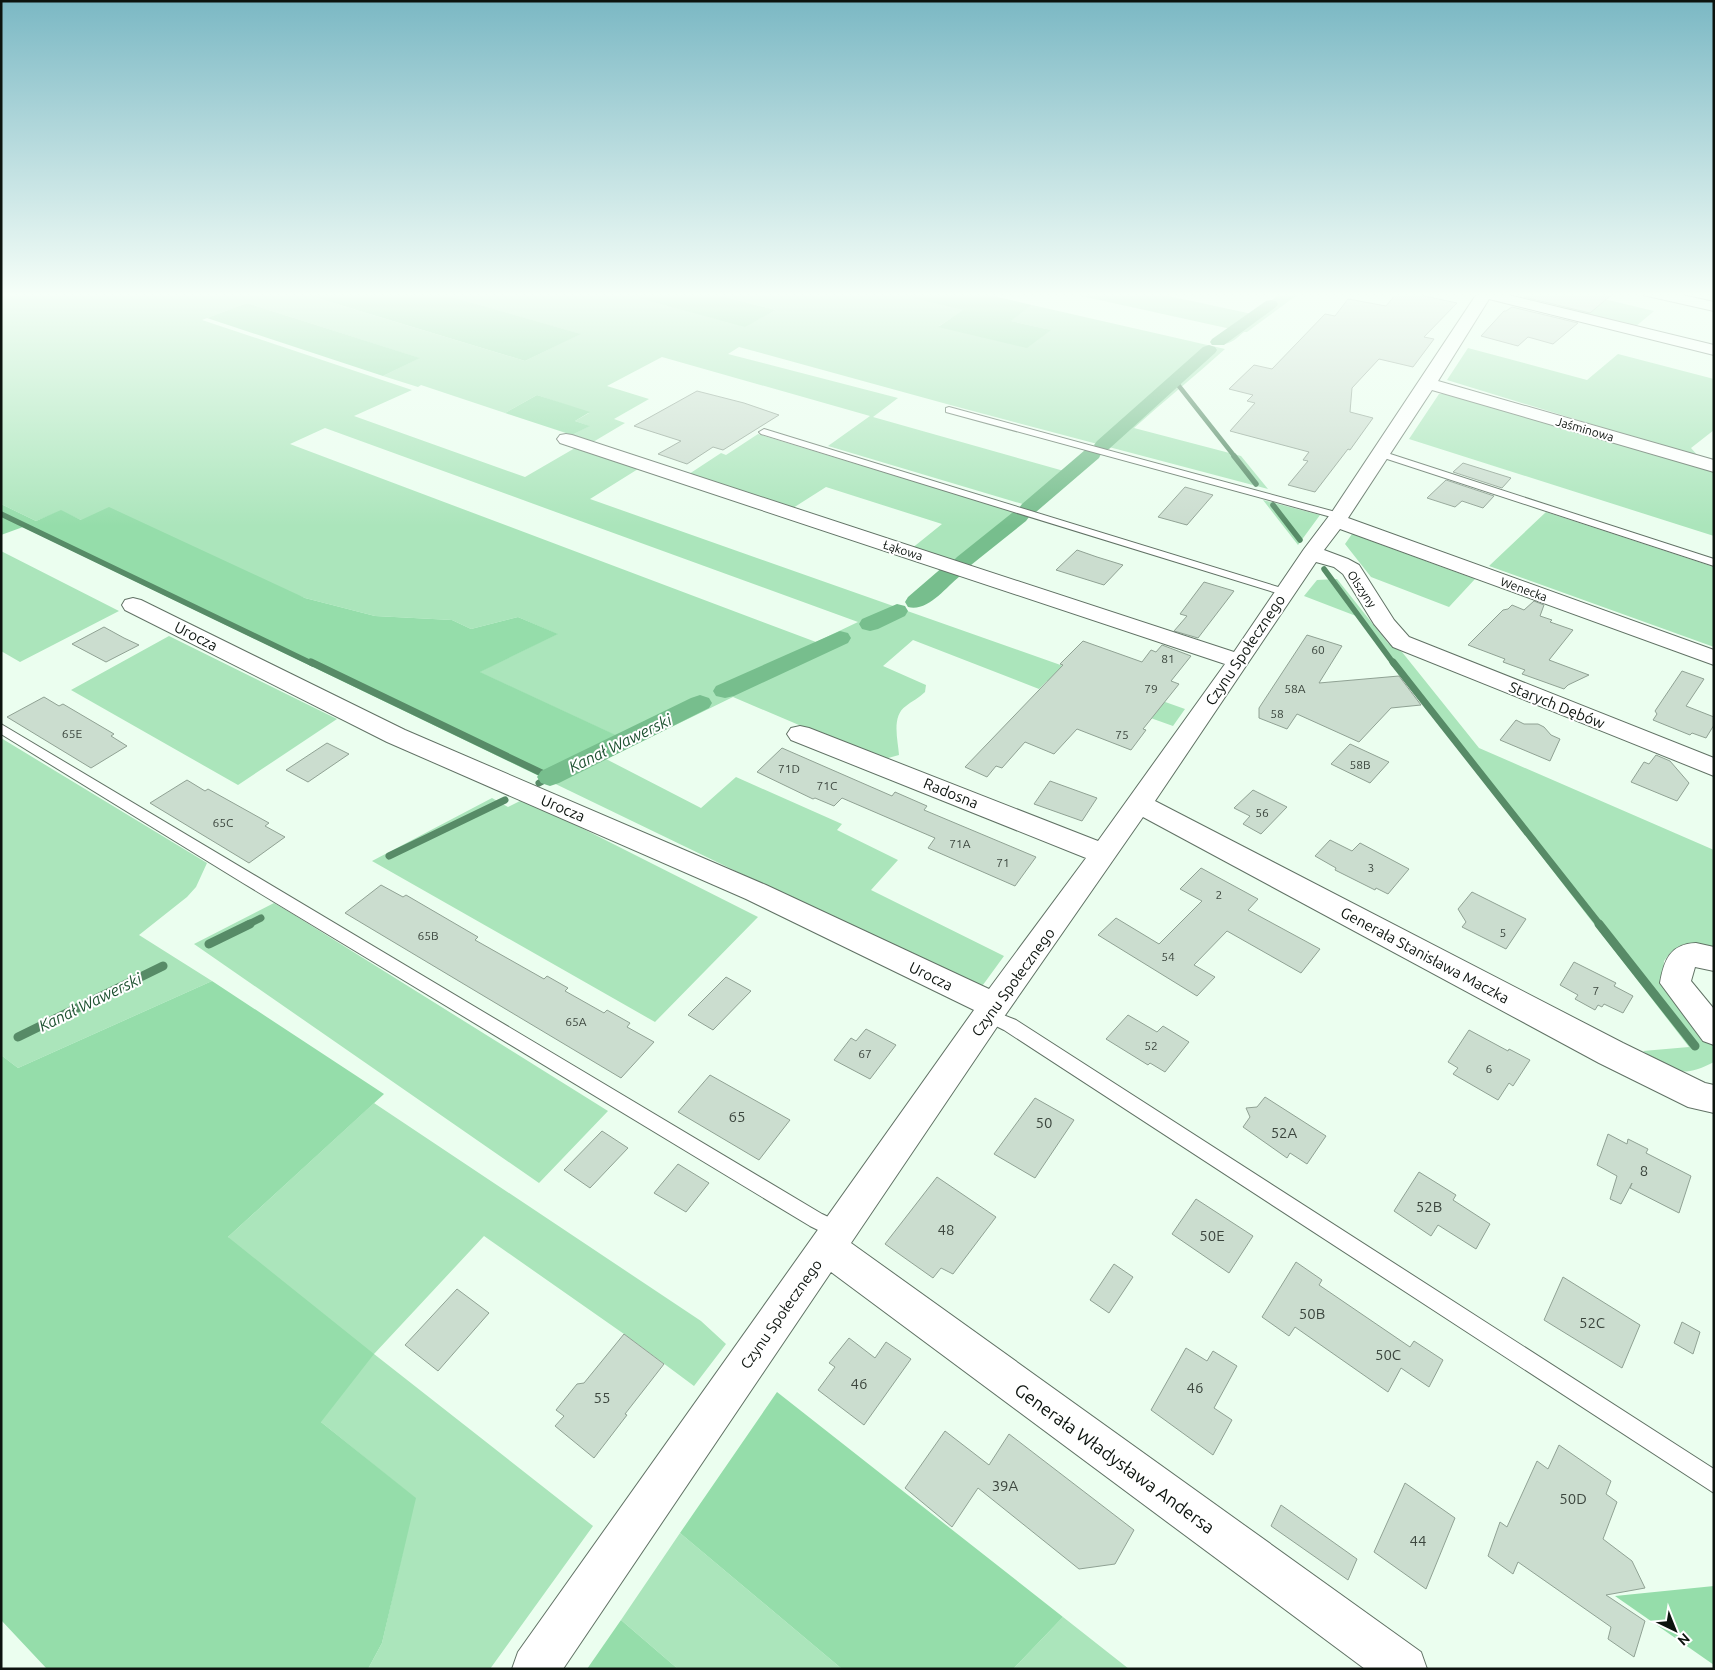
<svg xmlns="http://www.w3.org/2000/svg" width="1715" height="1670" viewBox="0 0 1715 1670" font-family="Ubuntu,sans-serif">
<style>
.green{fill:#abe5bb;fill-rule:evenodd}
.forest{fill:#95ddaa}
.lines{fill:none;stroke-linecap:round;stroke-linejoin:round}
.stream-far3{stroke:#578b67;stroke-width:4.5}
.stream-far2{stroke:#578b67;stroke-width:5.5}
.stream-far1{stroke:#578b67;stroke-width:7}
.stream{stroke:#578b67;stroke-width:9}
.canal{fill:#77be8d;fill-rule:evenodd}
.building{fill:#cbddcf;stroke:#90a294}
.service-casing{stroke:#617265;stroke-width:2}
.minor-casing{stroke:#617265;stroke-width:2}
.service{fill:#fff;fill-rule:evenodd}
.minor{fill:#fff;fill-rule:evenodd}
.labels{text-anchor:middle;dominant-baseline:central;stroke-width:4;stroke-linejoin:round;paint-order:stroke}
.far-street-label{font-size:12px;fill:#0c130e;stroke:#fff}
.number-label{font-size:12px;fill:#3c463e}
.street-label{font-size:15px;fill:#0c130e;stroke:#fff}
.near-number-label{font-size:15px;fill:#3c463e}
.water-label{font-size:16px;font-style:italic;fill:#1d5130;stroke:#fff}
.near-street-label{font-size:18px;fill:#0c130e;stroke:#fff}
</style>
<rect width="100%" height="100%" fill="#ebfeef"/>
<!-- green -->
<path class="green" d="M1,292H297L525,361L580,334L435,292H616L745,326L776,310L706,292H800L819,297L828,292H905L901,294L964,310L939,326L1050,330L1010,321L1032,305L1225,349C1195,376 1164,401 1134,428L1241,456L1268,489L954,406L739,347L728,354L898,398L873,417L1064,471L1086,451L1100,455L1036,508L828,446L870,416L662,357L607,386L649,399L614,419L625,423L593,442L572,435L589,426L575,421L589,413L537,395L505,413L421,385L418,387L383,376L419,358L247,303L202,320L412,390L354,416L525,477L575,448L638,469L590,499L1185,709L1173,726L1047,681L1039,689L913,640L883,666L926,685L925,692C919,698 912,701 906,706C891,716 898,740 899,755L881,760L733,697L606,759L701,808L736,777L842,824L837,830L898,860L871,890L1004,956L980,989L539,776L619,737L479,672L557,634L518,617L471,629L452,620L375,616L305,598L81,520L61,511L36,521L1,504ZM325,428L858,622L816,642L290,444Z
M1063,292H1150L1252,314L1283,292H1301L1247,332H1244C1234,340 1229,347 1216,342L1231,329Z
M1583,294L1654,311L1635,327L1563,309Z
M1468,348L1587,380L1618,354L1714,379V430L1691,448L1699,457L1447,380Z
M1439,394H1450L1714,472V536L1409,439Z
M758,434L1027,516L966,566L911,549L942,524L826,487L793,508L689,474L721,453L726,455Z
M1263,500L1320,515L1298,545Z
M1546,512L1714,567V647L1489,566Z
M1352,534L1475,579L1449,607L1371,577L1345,544Z
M1,551L119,611L20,662L1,651Z
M1337,579L1388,643L1402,652L1479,748L1714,850V947L1684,944L1670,953L1664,961L1663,980L1714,1044V1062C1681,1079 1671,1072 1643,1051L1689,1047L1356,616L1304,596L1317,580Z
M169,636L337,719L238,785L71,690Z
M1,738L207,863L196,887L187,897L139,935L212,981L18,1068L1,1055Z
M492,798L508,807L524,799L758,917L655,1022L372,861Z
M274,903L291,913L608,1111L539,1183L194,944Z
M374,1103L701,1321L726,1344L694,1386L624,1334L484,1236L374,1354L593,1526L490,1669H368L382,1643L415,1498L321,1422L228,1237Z
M680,1533L842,1669H678L621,1620Z
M1063,1617L1129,1669H1013Z"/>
<!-- forest -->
<path class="forest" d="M297,292H435L581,334L525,361Z
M616,292H706L776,310L745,327Z
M905,292H977L1032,305L1011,321L1051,330L1027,348L938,327L963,310L900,295Z
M247,303L420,358L383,376L207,318Z
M537,395L590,412L575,421L590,426L572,435L505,413Z
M1,504L36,521L61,510L81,520L109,507L305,598L375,616L452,620L471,629L518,617L558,634L480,672L620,737L539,776L23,527L1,535Z
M212,981L384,1094L228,1237L374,1354L321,1422L416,1498L382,1643L368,1669H47L1,1620V1055L18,1068Z
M777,1392L1063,1617L1013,1669H842L680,1533Z
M1714,1586V1665L1615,1596Z
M621,1620L678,1669H587Z"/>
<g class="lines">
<!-- stream-far3 -->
<path class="stream-far3" d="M1175,381L1235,457"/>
<!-- stream-far2 -->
<path class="stream-far2" d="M1234,456L1256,484
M1273,505L1300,540
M1,514L313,664
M1324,569L1394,664"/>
<!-- stream-far1 -->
<path class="stream-far1" d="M311,662L550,777
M1393,662L1600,925
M539,783L550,777
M389,856L505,800
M247,925L261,918"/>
<!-- stream -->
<path class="stream" d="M1599,924L1695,1046
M209,944L250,924
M18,1037L163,966"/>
<!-- canal -->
<path class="canal" d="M1271,300L1276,301L1278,304L1276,307L1224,345H1212L1210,342L1212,339L1266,301Z
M1209,345L1215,347L1217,350L1215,353L1109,449L1103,450L1097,449L1094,445L1097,441L1203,347Z
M1092,448L1099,450L1101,454L1099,458L1036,512L1026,513L1029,517L1026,521L971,565L964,567L957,565L953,561L957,557L1012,513L1022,512L1019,508L1022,504L1085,450Z
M952,565L960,566L963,571L960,576C945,588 928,612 908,607L905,602L908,597L944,566Z
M897,604L905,606L908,611L905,616L878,629L870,631L862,629L859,624L862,619Z
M840,631L848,633L851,638L848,643L734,696L725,698L716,696L713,691L716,686Z
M700,695L709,698L712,703L709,708L559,783L550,786L541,783L537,777L541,771L691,698Z"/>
</g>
<!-- building -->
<path class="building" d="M1524,292H1615L1590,313L1524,297Z
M1404,293H1411L1457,303L1424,337L1434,339L1413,367L1379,359L1352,388L1350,412L1373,418L1350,450L1348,449L1315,492L1288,485L1308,461L1303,460L1309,452L1230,431L1255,403L1247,401L1253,395L1229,389L1254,365L1272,369L1325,314L1335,316L1348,299L1386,306L1396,294Z
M1512,307L1578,323L1553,344L1528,337L1518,346L1481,336L1504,311H1506Z
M697,391L744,403L779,415L723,450L713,447L687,464L658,454L681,441L634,426Z
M1463,463L1511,478L1502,488L1453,472Z
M1446,480L1494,496L1483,508L1462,501L1455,507L1427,498Z
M1185,487L1213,495L1187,525L1158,517Z
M1077,550L1097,557L1123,565L1104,585L1056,570Z
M1204,582L1234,591L1198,638L1174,631L1187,616L1180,614Z
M1534,601L1544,605L1540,616L1552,620L1550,622L1573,630L1549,660L1589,675L1568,685L1564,689L1522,674L1525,670L1503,662L1505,659L1468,645L1503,610L1508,609L1512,605L1524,610Z
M104,627L124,638L139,645L106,662L72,644Z
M1307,635L1342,646L1319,683L1399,676L1421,705L1391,708L1359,742L1297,714L1287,729L1259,718V708Z
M1083,641L1142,662L1151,650L1156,652L1162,645L1191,656L1171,681L1179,684L1143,729L1146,730L1131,750L1077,729L1054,754L1025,742L1002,768L996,766L987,777L965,767L1063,665L1060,664Z
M1682,671L1704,679L1686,706L1714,717V725L1706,738L1692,733L1690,735L1653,720L1657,714L1655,711Z
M44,697L59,706L63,704L114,734L111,736L127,746L91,768L7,717Z
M1516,720L1524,724H1538L1544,727L1551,735L1560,739L1550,761L1500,740Z
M327,743L349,754L308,782L286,770Z
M1350,744L1389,762L1370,783L1331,764Z
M782,748L892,796L895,792L927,806L924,810L1036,857L1015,886L928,848L935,838L842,798L834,806L815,798L813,799L757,772Z
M1656,755L1670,761L1689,783L1677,801L1631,782L1644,762L1649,764Z
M187,780L205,791L208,789L269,823L265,826L285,837L249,863L150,803Z
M1050,781L1097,798L1082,821L1034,804Z
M1253,790L1287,807L1261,834L1243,824L1250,816L1234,808Z
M1330,840L1352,851L1360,843L1409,869L1388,894L1376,888L1375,890L1335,870L1336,868L1315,856Z
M1201,868L1258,899L1248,910L1320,949L1301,973L1227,931L1194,965L1215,977L1197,996L1098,935L1116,918L1159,944L1202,901L1180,889Z
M381,885L403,897L406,895L478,937L475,940L544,979L547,976L568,988L565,991L604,1013L607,1010L630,1023L627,1027L654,1042L621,1078L345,913Z
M1472,892L1526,919L1506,949L1462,927L1466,922L1458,909Z
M1574,962L1616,983L1614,986L1633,996L1623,1013L1604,1004L1602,1007L1598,1005L1595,1010L1575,999L1578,995L1560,985Z
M726,977L751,991L713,1030L688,1015Z
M1128,1015L1157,1032L1163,1026L1189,1042L1165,1072L1150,1063L1148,1065L1106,1039Z
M866,1029L896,1045L870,1079L834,1060L851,1038L856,1041Z
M1469,1030L1508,1051L1509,1049L1530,1060L1513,1086L1509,1083L1498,1100L1453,1074L1458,1068L1448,1062Z
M710,1075L790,1120L759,1160L678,1112Z
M1265,1097L1326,1136L1307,1164L1290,1153L1287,1158L1243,1127L1250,1117L1246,1108L1257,1107Z
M1035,1098L1074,1120L1035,1178L994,1154Z
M602,1131L628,1148L590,1188L564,1170Z
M1608,1134L1627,1144L1628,1139L1648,1149L1646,1153L1691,1176L1679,1213L1630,1188L1632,1183L1621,1204L1610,1199L1617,1176L1597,1165Z
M678,1164L709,1183L686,1212L654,1193Z
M1419,1172L1456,1195L1453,1200L1490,1224L1476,1249L1438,1225L1431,1236L1394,1211Z
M937,1177L996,1217L953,1274L941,1268L933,1278L885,1244Z
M1196,1199L1253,1236L1229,1273L1172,1234Z
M1296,1262L1322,1280L1319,1285L1410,1347L1414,1341L1443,1360L1429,1387L1401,1368L1388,1392L1295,1327L1289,1336L1262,1317Z
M1114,1264L1133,1277L1109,1313L1090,1300Z
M1563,1277L1640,1325L1622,1368L1544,1320Z
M457,1289L489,1313L438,1371L405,1345Z
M1682,1322L1700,1332L1693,1354L1674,1343Z
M624,1334L664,1364L625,1414L627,1415L594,1458L555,1426L564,1416L556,1410L577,1384L584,1383Z
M849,1338L875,1358L886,1342L911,1359L864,1425L818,1390L835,1367L829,1363Z
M1186,1348L1207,1361L1213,1351L1237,1366L1214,1408L1232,1420L1213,1455L1151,1410Z
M945,1431L989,1465L1009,1434L1134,1530L1115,1564L1079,1569L978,1488L952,1527L905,1488Z
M1559,1445L1611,1481L1606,1494L1617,1502L1603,1539L1632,1561L1645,1588L1606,1595L1645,1621L1634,1657L1608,1639L1611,1627L1518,1562L1513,1574L1488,1556L1500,1522L1507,1527L1537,1461L1548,1469Z
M1405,1483L1455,1518L1426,1589L1374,1552Z
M1281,1505L1357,1559L1348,1580L1271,1526Z"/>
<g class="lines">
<!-- service casing -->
<g class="service-casing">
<path id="service" d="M949,407L1343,514L1344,516L1343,518H1335L946,412V408Z
M764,429L1288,590L1289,592L1288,594H1280L761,434L759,432Z
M1381,451L1714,559V566L1378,456V452Z
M1,724L822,1214L845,1225L847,1231L845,1237L838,1240L810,1226L243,883L1,734Z
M988,1009L1016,1020L1714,1469V1493L1004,1030L982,1019L980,1015L982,1011Z"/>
</g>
<!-- minor casing -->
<g class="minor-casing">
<path id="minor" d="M1478,292H1496L1714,345V355L1489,299L1438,381L1714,460V472L1432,390L1348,518L1714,650V665L1340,529L1324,550L1348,559L1359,565L1394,620L1409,637L1714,758V776L1393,647L1374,624L1343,574L1334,567L1316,562L1155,801L1623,1043L1705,1083L1714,1085V1113L1688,1107L1599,1063L1143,817L999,1024L851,1243L1421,1652L1427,1669H1365L831,1272L563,1669H512L518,1652L974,1010L746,899L387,742L125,610L122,605L125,600L133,598L141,600L405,730L766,885L989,989L1086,858L791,740L787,734L791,728L800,726L809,728L1098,841L1225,664L560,443L557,439L560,435L566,434L572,435L1234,652L1304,549L1332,512Z
M1641,292H1669L1714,302V311L1643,295Z
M1696,943L1714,947V971L1695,967L1691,981L1714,1009V1045L1703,1041L1660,983C1664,960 1670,944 1696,943Z"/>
</g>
<!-- service -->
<use href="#service" class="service"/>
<!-- minor -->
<use href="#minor" class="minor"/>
</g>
<!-- sky -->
<linearGradient id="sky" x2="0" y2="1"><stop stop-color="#7bb8c4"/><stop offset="0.56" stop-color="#f6fff8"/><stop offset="1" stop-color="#f6fff8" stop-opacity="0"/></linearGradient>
<rect width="1715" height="526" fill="url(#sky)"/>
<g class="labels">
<!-- far-street labels -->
<g class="far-street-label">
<text transform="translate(1585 429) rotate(16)">Jaśminowa</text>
<text transform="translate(903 550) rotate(18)">Łąkowa</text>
<text transform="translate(1362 589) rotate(56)">Olszyny</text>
<text transform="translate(1524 589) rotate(20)">Wenecka</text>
</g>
<!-- number labels -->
<g class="number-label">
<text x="1318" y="649">60</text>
<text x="1168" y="658">81</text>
<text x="1151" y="688">79</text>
<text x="1295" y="688">58A</text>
<text x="1277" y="713">58</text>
<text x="72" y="733">65E</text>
<text x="1122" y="734">75</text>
<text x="1360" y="764">58B</text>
<text x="789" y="768">71D</text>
<text x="827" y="785">71C</text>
<text x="1262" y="812">56</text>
<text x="223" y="822">65C</text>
<text x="960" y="843">71A</text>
<text x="1003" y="862">71</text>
<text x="1371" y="867">3</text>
<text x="1219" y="894">2</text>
<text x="1503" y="932">5</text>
<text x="428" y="935">65B</text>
<text x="1168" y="956">54</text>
<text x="1596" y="990">7</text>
<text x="576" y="1021">65A</text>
<text x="1151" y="1045">52</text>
<text x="865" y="1053">67</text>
<text x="1489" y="1068">6</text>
</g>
<!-- street labels -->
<g class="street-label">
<text transform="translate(196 636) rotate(27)">Urocza</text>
<text transform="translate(1245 650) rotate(-56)">Czynu Społecznego</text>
<text transform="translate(1557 705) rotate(22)">Starych Dębów</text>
<text transform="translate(951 793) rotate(22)">Radosna</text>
<text transform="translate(563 808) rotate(23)">Urocza</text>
<text transform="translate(1425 955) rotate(28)">Generała Stanisława Maczka</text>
<text transform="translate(931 976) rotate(26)">Urocza</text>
<text transform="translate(1013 982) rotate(-54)">Czynu Społecznego</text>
<text transform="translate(781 1314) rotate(-55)">Czynu Społecznego</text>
</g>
<!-- near-number labels -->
<g class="near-number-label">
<text x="737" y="1116">65</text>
<text x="1044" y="1122">50</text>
<text x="1284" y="1132">52A</text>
<text x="1644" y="1170">8</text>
<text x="1429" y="1206">52B</text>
<text x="946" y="1229">48</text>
<text x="1212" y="1235">50E</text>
<text x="1312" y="1313">50B</text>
<text x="1592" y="1322">52C</text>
<text x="1388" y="1354">50C</text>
<text x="859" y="1383">46</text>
<text x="1195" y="1387">46</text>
<text x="602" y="1397">55</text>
<text x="1005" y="1485">39A</text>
<text x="1573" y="1498">50D</text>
<text x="1418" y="1540">44</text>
</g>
<!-- water labels -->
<g class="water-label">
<text transform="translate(620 743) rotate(-26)">Kanał Wawerski</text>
<text transform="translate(90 1002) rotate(-26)">Kanał Wawerski</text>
</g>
<!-- near-street labels -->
<g class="near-street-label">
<text transform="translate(1115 1458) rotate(36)">Generała Władysława Andersa</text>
</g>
</g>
<!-- border -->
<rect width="1715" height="1670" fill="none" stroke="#0c130e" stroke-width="5"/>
<!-- north arrow -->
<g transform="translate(1675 1630) rotate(137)" stroke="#ffffff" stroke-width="4" paint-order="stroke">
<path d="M0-4L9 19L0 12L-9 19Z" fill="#0c130e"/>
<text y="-8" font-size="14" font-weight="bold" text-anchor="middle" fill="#0c130e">N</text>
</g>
</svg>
